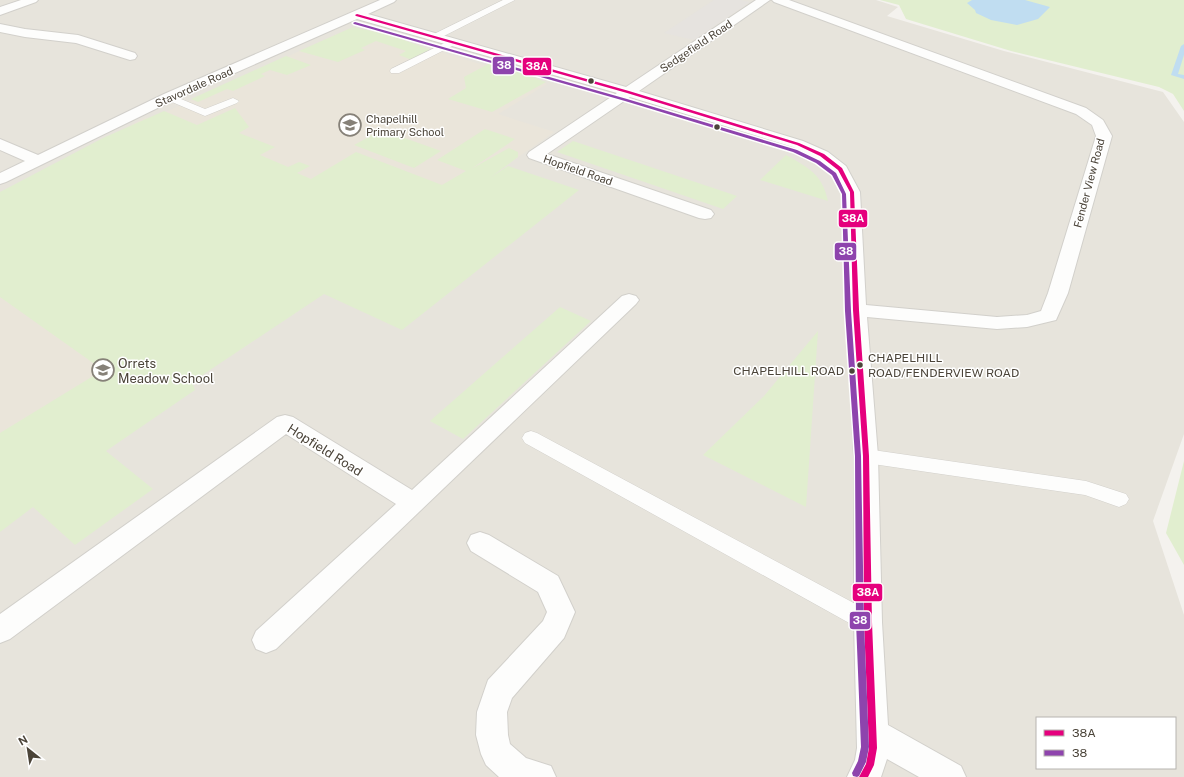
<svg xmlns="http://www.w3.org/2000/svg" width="1184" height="777" viewBox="0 0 1184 777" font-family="'Public Sans',sans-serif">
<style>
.residential{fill:#e7e4dc;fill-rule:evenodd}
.education{fill:#eae5da}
.green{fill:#e1eecf}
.parking{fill:#e6e3df}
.water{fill:#c0ddf1}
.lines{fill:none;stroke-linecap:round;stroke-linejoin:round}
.stream{fill:#c0ddf1;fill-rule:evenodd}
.lane-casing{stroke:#d2d0cb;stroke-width:1}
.street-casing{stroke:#d2d0cb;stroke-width:2}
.lane{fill:#fdfdfc;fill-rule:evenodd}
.street{fill:#fdfdfc;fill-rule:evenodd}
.bus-1-casing{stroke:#fff;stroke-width:3}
.bus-2-casing{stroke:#fff;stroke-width:3}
.bus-1{fill:#e5007d;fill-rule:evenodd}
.bus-2{fill:#8e44ad;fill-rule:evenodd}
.bus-dot{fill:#4b4439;stroke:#fff;stroke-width:1.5}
.labels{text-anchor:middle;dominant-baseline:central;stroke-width:3;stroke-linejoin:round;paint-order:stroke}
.far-street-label{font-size:11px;fill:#4b4439;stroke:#fff}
.far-poi-label{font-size:11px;fill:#4b4439;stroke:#fff;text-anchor:start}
.bus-label{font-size:12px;fill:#4b4439;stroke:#fff;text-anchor:start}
.poi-label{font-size:13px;fill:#4b4439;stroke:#fff;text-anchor:start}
.street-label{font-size:13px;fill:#4b4439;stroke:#fff}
.line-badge{stroke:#fff;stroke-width:1.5}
.badge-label{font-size:11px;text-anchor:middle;font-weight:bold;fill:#fff}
</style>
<rect width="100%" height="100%" fill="#f4f2ee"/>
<!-- residential -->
<path class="residential" d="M0,0H876L898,7L887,16L1004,51L1163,92L1184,122V434L1153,521L1184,615V777H0ZM1037,718H1175V768H1037Z"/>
<!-- education -->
<path class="education" d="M367,30L547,84L498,114L554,132L416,229L0,512V195L146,117L150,119L339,33Z"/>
<!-- green -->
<path class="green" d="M880,0H1184V111L1173,94L1159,87L1011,51L906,19L899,5Z
M353,27L390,35L431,50L412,60L399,55L406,51L376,41L361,48L365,50L338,62L299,51Z
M286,56L311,65L287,75L270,70L261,74L265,76L233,91L227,89L198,102L191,99Z
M490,63L546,82L492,112L448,99L466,88L464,77Z
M235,108L249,127L239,133L275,147L260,155L288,167L299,162L310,166L297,173L311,179L356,152L442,185L466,171L437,160L485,129L515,139L471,169L509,148L518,152V157L491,177L508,166L579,190L402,330L324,294L192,382L195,390L106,451L153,489L75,545L33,507L0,532V433L103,370L0,297V192L103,138L164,111L197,125Z
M382,130L441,151L414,168L354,145Z
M573,141L737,196L723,209L557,152Z
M786,155C809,168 822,174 828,201L760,180Z
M560,307L591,321L463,439L430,421Z
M818,331L806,507L703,455L764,396Z
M1184,461V565L1166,533Z"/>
<!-- parking -->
<path class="parking" d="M714,0H740L750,2L694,40L664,33Z"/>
<!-- water -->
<path class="water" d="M972,0H1025L1050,7L1038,19L1017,25L991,20L976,13L975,10L967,3Z"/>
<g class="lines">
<!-- stream -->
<path class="stream" d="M1184,44V55L1178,74L1184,75V79L1171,75L1181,46Z"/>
<!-- lane casing -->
<g class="lane-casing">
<path id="lane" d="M503,0H515L438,39H432L430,37L432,35Z
M453,39L458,42L456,44L399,73H391L390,71L391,69Z
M169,94L205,109L233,98L239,101L237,103L205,116L165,99L163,97L165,95Z
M531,431L537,433L876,615L879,622L876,629L868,632L860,629L525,443L522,438L525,433Z
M866,449L1086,481L1126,494L1129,499L1126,504L1119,507L1085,495L866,463L859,461L857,456L859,451Z"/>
</g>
<!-- street casing -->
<g class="street-casing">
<path id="street" d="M21,0H38L36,2L0,15V7Z
M380,0H396L394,2L368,14L626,87L756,0H770L639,91L803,141L828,152L846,166L860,192L866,305L997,317L1027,315L1041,311L1048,293L1096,136L1092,125L1076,114L774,2L772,0H789L1086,108L1103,120L1112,136L1068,293L1056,320L1027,327L997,329L867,317L878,456L882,622L888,725L961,766L966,777H919L887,759L881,777H847L855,760L857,748L854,622V456L846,310L844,192L833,172L816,158L793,147L630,97L547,154L711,210L714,214L711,218L705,219L699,218L529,158L527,155L529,152L617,93L357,19L174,100L6,182L0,184V173L25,161L0,150V139L38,155L164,94Z
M0,24L25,29L78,35L135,53L137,56L135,59L130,60L76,43L25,37L0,32Z
M629,294L636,296L639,300L636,304L276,649L266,653L256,649L252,640L256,631L396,504L286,434L10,639L0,643V614L277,417L285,415L293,417L412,490L622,296Z
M480,532L489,535L558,576L575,612L564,638L512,698L507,712L508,735L510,744L526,758L551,766L556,777H499L486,765L481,754L476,735L477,712L488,680L543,621L547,612L538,592L471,551L467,543L471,535Z"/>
</g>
<!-- lane -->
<use href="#lane" class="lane"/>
<!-- street -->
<use href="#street" class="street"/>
<!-- bus-1 casing -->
<g class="bus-1-casing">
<path id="bus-1" d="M357,14L629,91L799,143L824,154L842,168L854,192L859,310L869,456L872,622L877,748L874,765L868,777H859L866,764L869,748L864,622L863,456L853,310L850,192L838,170L820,156L797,145L627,93L356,16L355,15Z"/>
</g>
<!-- bus-2 casing -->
<g class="bus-2-casing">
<path id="bus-2" d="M355,22L627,99L797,150L820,161L836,173L846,194L851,311L861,456L864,622L869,747L866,762L859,776L857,777L853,776L852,773L858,761L861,747L856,622L855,456L845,311L842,194L832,175L816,163L793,152L625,101L354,24L353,23Z"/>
</g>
<!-- bus-1 -->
<use href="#bus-1" class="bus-1"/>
<!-- bus-2 -->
<use href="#bus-2" class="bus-2"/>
</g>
<!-- icons -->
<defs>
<g id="school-ring" transform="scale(1.15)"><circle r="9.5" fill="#fff" stroke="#868178" stroke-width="1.5"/><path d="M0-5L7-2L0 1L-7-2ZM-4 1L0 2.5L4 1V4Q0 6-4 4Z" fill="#868178"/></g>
</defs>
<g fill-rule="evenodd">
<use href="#school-ring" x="350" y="125"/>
<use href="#school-ring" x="103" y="370"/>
</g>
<!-- markers -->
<g class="bus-dot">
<circle cx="591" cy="81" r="3.5"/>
<circle cx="717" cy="127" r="3.5"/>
<circle cx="860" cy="365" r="3.5"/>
<circle cx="852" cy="371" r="3.5"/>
</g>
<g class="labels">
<!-- far-street labels -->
<g class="far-street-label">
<text transform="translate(696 46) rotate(-34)">Sedgefield Road</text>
<text transform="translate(194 87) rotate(-24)">Stavordale Road</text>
<text transform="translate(578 170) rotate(19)">Hopfield Road</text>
<text transform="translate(1089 183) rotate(-75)">Fender View Road</text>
</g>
<!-- far-poi labels -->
<g class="far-poi-label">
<text x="366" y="119">Chapelhill<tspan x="366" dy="13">Primary School</tspan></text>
</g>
<!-- bus labels -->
<g class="bus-label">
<text x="868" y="358">CHAPELHILL<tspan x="868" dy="15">ROAD/FENDERVIEW ROAD</tspan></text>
<text x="844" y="371" text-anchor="end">CHAPELHILL ROAD</text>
</g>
<!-- poi labels -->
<g class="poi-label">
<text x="118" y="363">Orrets<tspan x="118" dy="15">Meadow School</tspan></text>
</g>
<!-- street labels -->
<g class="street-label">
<text transform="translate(325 450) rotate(32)">Hopfield Road</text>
</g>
</g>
<g class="line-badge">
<rect x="492" y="56" width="23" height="19" rx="4" fill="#8e44ad"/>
<rect x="522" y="57" width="30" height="19" rx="4" fill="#e5007d"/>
<rect x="838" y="209" width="30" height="19" rx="4" fill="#e5007d"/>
<rect x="834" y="242" width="23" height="19" rx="4" fill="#8e44ad"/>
<rect x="852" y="583" width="31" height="19" rx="4" fill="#e5007d"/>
<rect x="849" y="611" width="22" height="19" rx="4" fill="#8e44ad"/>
</g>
<g class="badge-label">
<text x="504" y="69">38</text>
<text x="537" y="70">38A</text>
<text x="853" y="222">38A</text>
<text x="846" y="255">38</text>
<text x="868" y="596">38A</text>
<text x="860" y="624">38</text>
</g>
<!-- legend -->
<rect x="1036" y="717" width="140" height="52" fill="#ffffff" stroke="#b7b4b0"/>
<rect x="1044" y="730" width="20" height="6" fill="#e5007d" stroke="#b7b4b0"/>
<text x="1072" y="737" font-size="12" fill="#4b4439">38A</text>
<rect x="1044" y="750" width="20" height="6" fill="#8e44ad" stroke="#b7b4b0"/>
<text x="1072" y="757" font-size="12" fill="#4b4439">38</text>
<!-- north arrow -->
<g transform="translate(28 749) rotate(330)" stroke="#ffffff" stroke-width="3" paint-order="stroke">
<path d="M0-3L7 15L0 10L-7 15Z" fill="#4b4439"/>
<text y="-6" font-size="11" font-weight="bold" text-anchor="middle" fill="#4b4439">N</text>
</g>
</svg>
